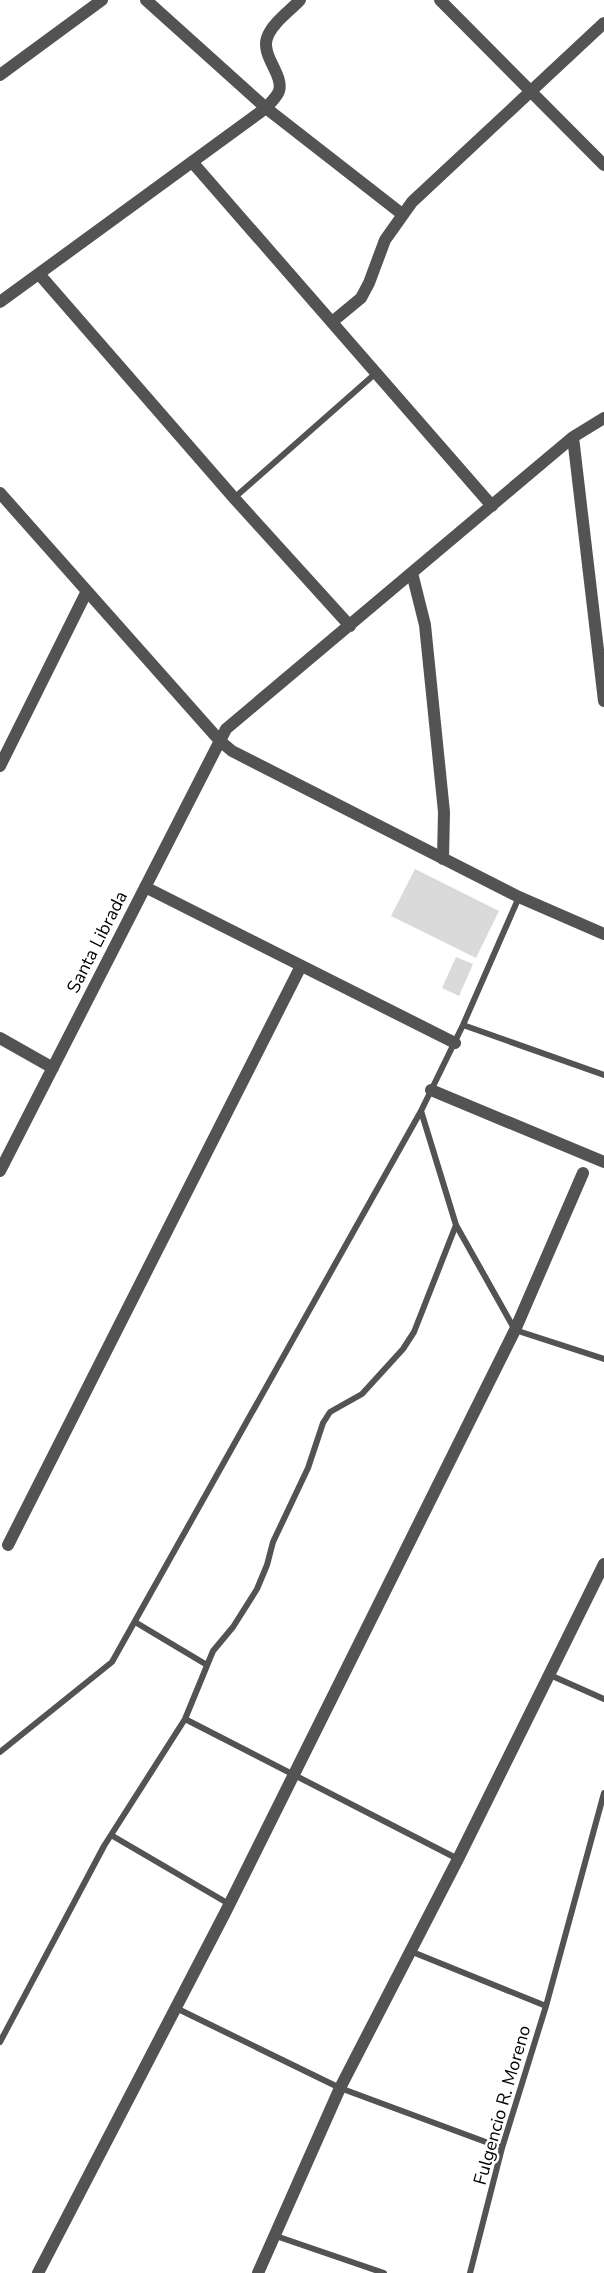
<svg xmlns="http://www.w3.org/2000/svg" width="604" height="2273" viewBox="0 0 604 2273" font-family="'Nunito Sans',sans-serif">
<style>
.green{fill:#dadada}
.lines{fill:none;stroke-linecap:round;stroke-linejoin:round}
.service{stroke:#535353;stroke-width:6}
.minor{stroke:#535353;stroke-width:12}
.labels{text-anchor:middle;dominant-baseline:central;stroke-width:5;stroke-linejoin:round;paint-order:stroke}
.street-label{font-size:18px;fill:#000;stroke:#fff}
</style>
<rect width="100%" height="100%" fill="#fff"/>
<!-- green -->
<path class="green" d="M415,869L499,911L476,958L391,916Z
M456,957L473,964L459,996L442,988Z"/>
<g class="lines">
<!-- service -->
<path class="service" d="M234,498L376,373
M463,1025L604,1075
M421,1111L456,1225L515,1330L604,1359
M135,1622L207,1665
M550,1675L604,1699
M185,1719L458,1859
M0,1752L112,1662L421,1111L463,1025L519,897
M111,1835L229,1904
M410,1951L546,2006L502,2148L470,2273
M546,2006L604,1793
M176,2008L340,2088L502,2148
M0,2042L104,1846L185,1719L213,1651L233,1627L257,1589L267,1565L273,1542L308,1468L323,1423L330,1412L362,1394L403,1349L414,1332L456,1225
M276,2236L384,2273"/>
<!-- minor -->
<path class="minor" d="M146,0L266,108L402,214
M440,0L604,165
M0,75L102,0
M193,163L492,506
M39,274L234,498L350,626
M0,302L266,108C270,103 277,97 279,91C284,75 261,56 267,38C272,23 290,11 300,0
M332,322L361,298L369,283L385,240L412,202L604,23
M573,437L604,701
M0,493L220,741L232,751L519,897L604,934
M412,573L425,625L444,812L443,859
M0,766L87,591
M145,887L455,1043
M0,1038L53,1068
M431,1090L604,1162
M0,1171L226,729L573,437L604,418
M8,1545L301,966
M38,2273L225,1913L515,1330L583,1173
M258,2273L340,2088L458,1859L604,1564"/>
</g>
<g class="labels">
<!-- street labels -->
<g class="street-label">
<text transform="translate(97 942) rotate(-63)">Santa Librada</text>
<text transform="translate(502 2105) rotate(-74)">Fulgencio R. Moreno</text>
</g>
</g>
</svg>
